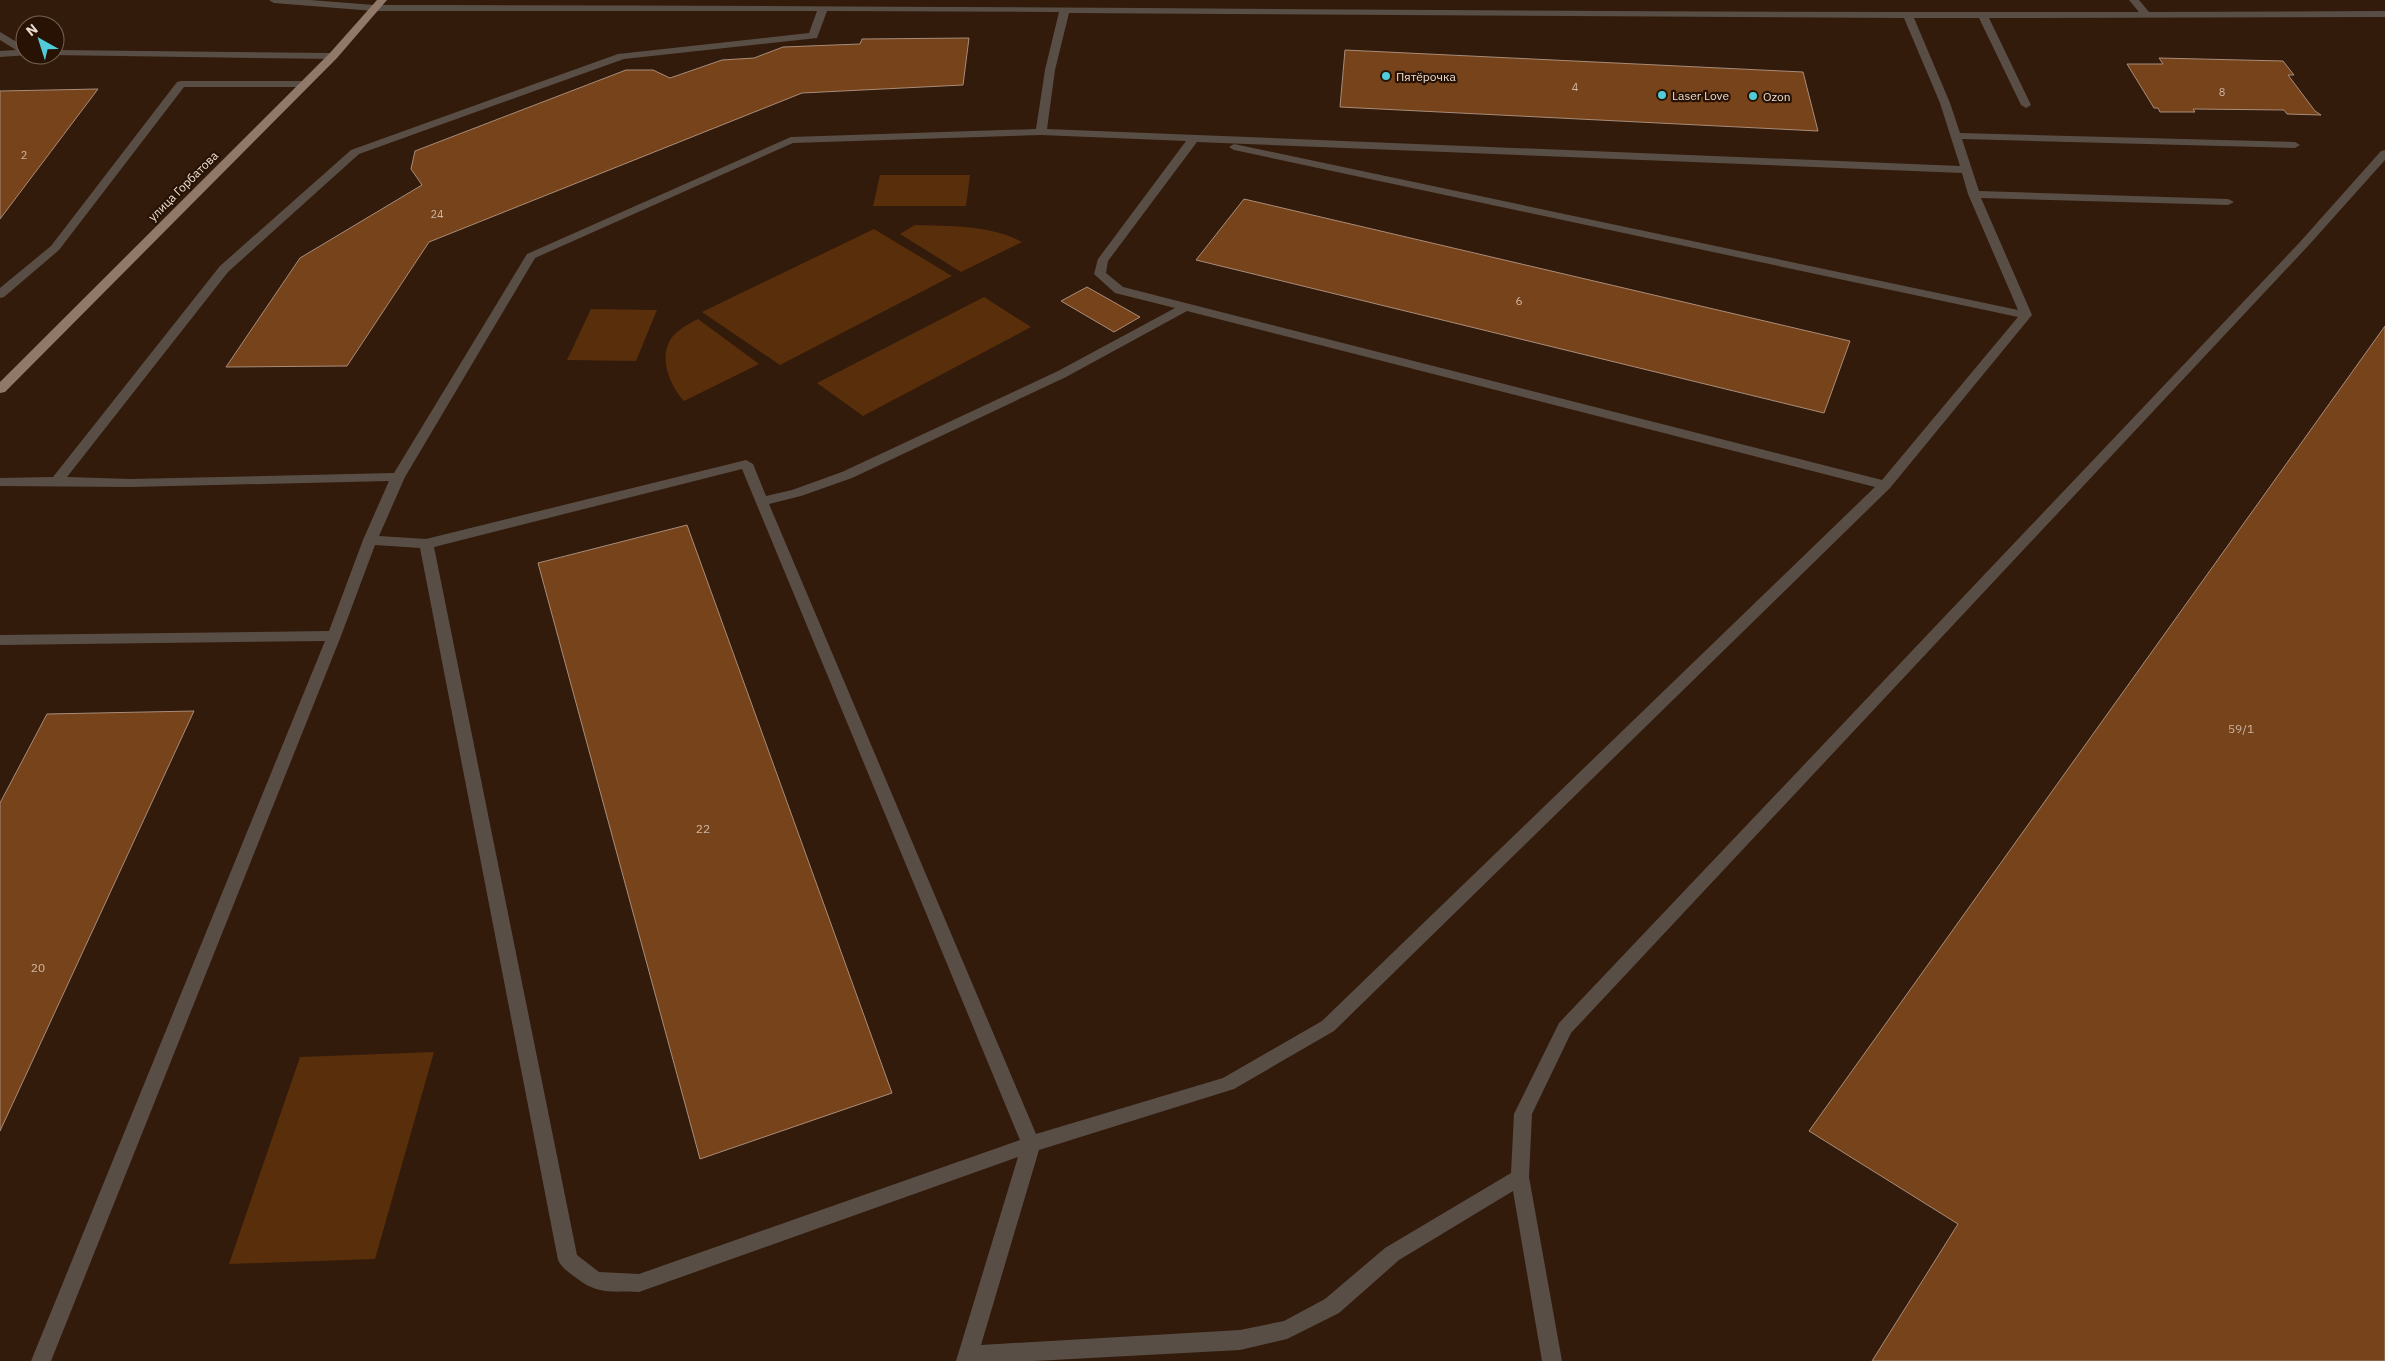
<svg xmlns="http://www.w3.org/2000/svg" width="2385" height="1361" viewBox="0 0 2385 1361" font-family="'IBM Plex Sans',sans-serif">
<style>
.green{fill:#592e0b}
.building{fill:#77431b;stroke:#a98c79}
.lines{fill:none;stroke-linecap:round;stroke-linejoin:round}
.minor{fill:#594e46;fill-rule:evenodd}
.major{fill:#917969;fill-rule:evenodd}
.poi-dot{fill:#52cbd9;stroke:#271203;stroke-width:2}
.labels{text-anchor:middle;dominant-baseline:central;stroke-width:4.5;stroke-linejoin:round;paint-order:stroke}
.far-number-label{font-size:11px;fill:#ceb6a4}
.far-poi-label{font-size:12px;fill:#ebdcd2;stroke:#271203;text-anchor:start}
.far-street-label{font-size:12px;fill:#ebdcd2;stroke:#271203}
.number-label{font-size:12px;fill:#ceb6a4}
</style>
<rect width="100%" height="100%" fill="#321b0b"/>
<!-- green -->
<path class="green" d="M880,175H970L966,206H873Z
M915,225C950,226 991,225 1022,242L961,272L900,234Z
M874,229L952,276L780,365L702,312Z
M984,297L1031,327L863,416L817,383Z
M591,309L657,310L636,361L567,360Z
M698,319L759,364L684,401C669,385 656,353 675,334C681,328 690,323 698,319Z
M434,1052L375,1259L229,1264L300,1057Z"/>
<!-- building -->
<path class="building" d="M969,38L963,85L802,93L429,242L347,366L226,367L300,258L422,185L411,169L415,151L626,70H653L670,78L722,60L754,58L783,47L860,44L862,39Z
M1345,50L1803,72L1818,131L1340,107Z
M2159,58L2283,61L2294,75H2288L2315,111L2321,115L2287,114L2284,110L2193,109L2195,112H2160L2158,108H2154L2127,64H2163Z
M98,89L0,219V91Z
M1244,199L1850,341L1824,413L1196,260Z
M1087,287L1140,317L1114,332L1061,301Z
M2385,326V1361H1872L1958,1224L1809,1131Z
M687,525L892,1093L700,1159L538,563Z
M194,711L0,1131V803L47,714Z"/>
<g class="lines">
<!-- minor -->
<path class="minor" d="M269,0H310L374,5C962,5 1550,13 2139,12L2129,0H2139L2149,12L2385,11V17L1989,18L2031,105L2026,108L2021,105L1979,18H1914L1950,103L1960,133L2295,142L2300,145L2295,148L1962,139L1979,191L2228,199L2234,202L2228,205L1981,198L2032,315L1890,488L1334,1031L1234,1089L1039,1150L981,1345L1240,1330L1284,1321L1325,1299L1385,1248L1511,1173L1514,1114L1559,1023L2300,242L2381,151L2385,150V160L2308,246L1571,1033L1532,1114L1529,1177L1562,1361H1542L1513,1191L1399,1260L1339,1313L1287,1339L1240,1350L1034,1361H956L1018,1157L639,1292C612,1291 597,1295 575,1277C568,1272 562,1268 558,1260L420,548L375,545L341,636L51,1361H31L325,641L0,645V635L329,631L363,540L389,481L130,487L0,486V478L53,477L220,266L351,150L618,54L809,33L817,11H374L274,3ZM827,11L1059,12L1045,70L1036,129L791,137L527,254L394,473L130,479L67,477L228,272L359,154L624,59L817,38ZM1069,13L1904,18L1940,103L1960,166L1047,129L1055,70ZM1041,135L1186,141L1098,259L1094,274L1115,293L1175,308L1058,371L842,472L792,490L766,496L753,464L746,460L426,539L379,536L405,477L535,258L793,143ZM1197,142L1962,173L1968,194L2018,310L1234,144L1229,147L1234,150L2018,317L1882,480L1123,287L1106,273L1108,261ZM1187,311L1875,487L1322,1021L1223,1078L1036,1134L769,504L801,496L852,478L1066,377ZM742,469L1020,1140L639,1274L599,1272L577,1255L434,547Z
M0,32L25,47V55H29L0,57V51L16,50L0,40Z
M55,50L333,53L338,56L333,59L51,55H55Z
M181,81H305L310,84L305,87H184L59,250L4,297L0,298V288L51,246L177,82Z"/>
<!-- major -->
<path class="major" d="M377,0H387L337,58L5,392L0,393V382L329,54Z"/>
</g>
<!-- markers -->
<g class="poi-dot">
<circle cx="1386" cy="76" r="5"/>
<circle cx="1662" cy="95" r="5"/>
<circle cx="1753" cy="96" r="5"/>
</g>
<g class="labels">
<!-- far-number labels -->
<g class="far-number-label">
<text x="1575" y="87">4</text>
<text x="2222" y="92">8</text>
<text x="24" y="155">2</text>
<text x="437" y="214">24</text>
</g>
<!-- far-poi labels -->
<g class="far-poi-label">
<text x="1396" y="76">Пятёрочка</text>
<text x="1672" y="95">Laser Love</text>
<text x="1763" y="96">Ozon</text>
</g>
<!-- far-street labels -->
<g class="far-street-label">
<text transform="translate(183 186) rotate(-45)">улица Горбатова</text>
</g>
<!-- number labels -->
<g class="number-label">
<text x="1519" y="300">6</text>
<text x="2241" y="728">59/1</text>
<text x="703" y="828">22</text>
<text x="38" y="967">20</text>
</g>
</g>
<!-- north arrow -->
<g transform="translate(40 40) rotate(321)"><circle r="24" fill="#271203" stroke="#756356"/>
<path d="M0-4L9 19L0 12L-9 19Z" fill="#52cbd9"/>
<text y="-8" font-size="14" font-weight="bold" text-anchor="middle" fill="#ebdcd2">N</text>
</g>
</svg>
